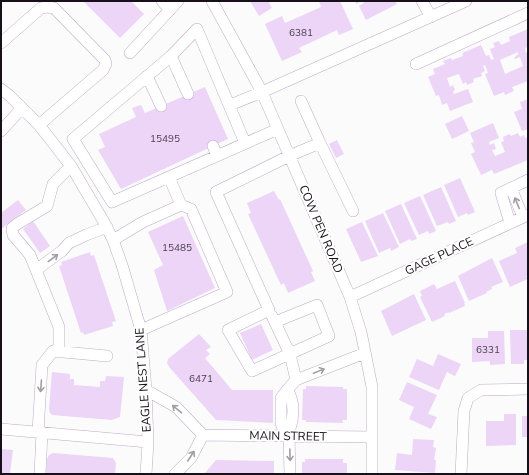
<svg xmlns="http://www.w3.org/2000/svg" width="529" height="475" viewBox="0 0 529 475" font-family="'Nunito Sans',sans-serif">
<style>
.building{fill:#ecd5f6;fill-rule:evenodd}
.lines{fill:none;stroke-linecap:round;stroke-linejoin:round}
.minor-casing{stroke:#bfaac8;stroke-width:12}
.minor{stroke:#fff;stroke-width:11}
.oneway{stroke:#a29fa3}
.labels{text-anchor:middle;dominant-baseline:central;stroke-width:4;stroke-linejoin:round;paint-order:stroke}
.number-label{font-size:10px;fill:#4c4151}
.street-label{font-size:12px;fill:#17101a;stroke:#fff}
</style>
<rect width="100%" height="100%" fill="#fbfbfb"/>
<!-- building -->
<path class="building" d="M83,1H131L144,14L120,38Z
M250,1H272L269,3L272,8L259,16Z
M319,1H340L353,29L339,35L337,30L299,48L302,52L282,61L265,24L282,16L285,23L321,7Z
M355,1H395L397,4L366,20L359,6L364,3L362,1L356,4Z
M528,29V47L525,48L526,53L528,52V81L512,87L514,91L505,95L504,92L494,96L485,74L488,73L485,65L483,66L485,71L481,73L482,76L473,79L474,82L467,85L466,82L463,84L459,74L447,78L450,87L453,85L455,90L453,91L454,94L468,89L473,102L450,111L447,103L442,105L439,95L436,96L428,77L435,74L433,69L445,64L443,61L451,58L452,60L463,56L462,53L481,45L486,56L489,55L491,60L494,59L490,49L495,47L493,43L499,41L501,45L510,41L509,37ZM518,52V54L514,58L515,59L520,57L523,66L505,74L500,60Z
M205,87L228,139L121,189L98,150L105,147L99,134L136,117L132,108L141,105L145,113Z
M528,99V129L522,131L514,112L522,109L520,102Z
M462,116L469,131L452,139L445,124Z
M493,123L499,138L489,142L490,145L494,143L496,149L492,150L495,156L505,152L501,142L504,141L503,137L510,134L511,136L518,133L520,137L524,135L525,138L528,137V160L494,174L492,170L481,175L471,154L475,152L471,143L474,142L470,133Z
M337,140L344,154L336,158L329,144Z
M460,178L475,212L468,215L467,213L458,217L444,185Z
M441,187L456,221L449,224L448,222L437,226L423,195Z
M274,191L279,200L280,199L313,271L311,272L315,281L288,293L284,283L281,285L248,214L251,213L247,203Z
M420,196L436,231L429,234L428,231L419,235L404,203Z
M18,200L26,210L1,229V213Z
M401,204L417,239L411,241L410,239L400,244L385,211Z
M383,213L399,247L391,251L390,248L379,253L365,221Z
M183,216L215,288L167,311L154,270L163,265L148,232Z
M33,221L50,246L40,253L23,229Z
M362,222L378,256L361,262L346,229Z
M528,242V276H526L528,279L510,287L499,261L517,253L515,248Z
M90,252L91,256L94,255L116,321L112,322L113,326L84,335L83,332L81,333L59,266L62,265L61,262Z
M492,258L503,282L491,287L492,289L486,292L487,293L469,301L458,276Z
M455,281L465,303H464L465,306L449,313V312L444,314L445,316L432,322L420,297L422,296L420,291L434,284L437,289Z
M414,294L426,320L392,336L381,311Z
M261,324L273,350L252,360L240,333Z
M510,330H527V340H528V360H524V364H511Z
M488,331H504L505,364L490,365V361L472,362V338H488Z
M199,334L211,347L206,350L210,354L205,358L232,390H273V423L216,420L170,368L167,363L168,359Z
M438,354L461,364L455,376L447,372L439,390L409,377L417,359L433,366Z
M52,372L70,374V379H74V385L100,387V381H105L106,376L124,377L120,417L112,420L52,415L50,413L49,409Z
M407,382L437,395L428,414L437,417L431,429L409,419L414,407L399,400Z
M306,386L343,387V389H347V420H342L343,423L306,422V420H302L303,389H306Z
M504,414H516V445L486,446V421H504Z
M522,416H528V437H522Z
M413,439L434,440L433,447L436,448L434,460H436L435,473L395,470L397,453L412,455Z
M1,449L13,450L10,474H1Z
M53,453L113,458L116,463L115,474H46L47,459L49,455Z
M305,459H343V463H347V474H302V462H305Z
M216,460L274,461V474H204Z"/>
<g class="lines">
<!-- minor casing -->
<g class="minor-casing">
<path id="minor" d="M162,1L170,10
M212,1L262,92L350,297L361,332L372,387V474
M422,1L431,17
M1,43L41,8L47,7L54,8L105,60L106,64L103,70L39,125
M130,53L178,1
M171,56L188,94
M416,64L528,13
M147,76L161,106
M1,89L10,96L39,125L71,166L104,222L113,240L122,265L141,330L146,390L148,442L146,474
M301,101L320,143L353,211
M230,105L262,92L466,1
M1,131L22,108
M245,143L197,29L171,56L73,139L112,202L278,129
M213,146L217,156
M169,177L181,205
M511,188L523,217
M510,223L501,193L528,180
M113,240L143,222L181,205L191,209L227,292L141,330
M36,270L62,251L69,243L86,235L107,227
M350,297L528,215
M272,316L290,354L296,380
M275,322L317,305L329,336L252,371L228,330L269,310L216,192L289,156L320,143
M59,352V327L30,255L13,235L12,228L17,224L47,206L53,184L71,166
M146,390L176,407L203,435L372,437
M287,390C296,402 294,424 286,436L281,423V398Z
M287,390L296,380L365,353
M1,429L148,442
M38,432L42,365L53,351L107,356
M289,436L290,474
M40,474L42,432
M175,474L191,458L203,435
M461,474L464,411L468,398L481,390L528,389"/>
</g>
<!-- minor -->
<use href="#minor" class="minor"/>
</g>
<!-- one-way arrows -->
<defs><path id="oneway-shaft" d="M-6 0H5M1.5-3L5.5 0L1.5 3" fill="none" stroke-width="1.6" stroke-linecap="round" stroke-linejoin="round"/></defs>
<g class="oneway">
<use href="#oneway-shaft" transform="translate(517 203) rotate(-112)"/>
<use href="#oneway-shaft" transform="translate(53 258) rotate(-37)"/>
<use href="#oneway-shaft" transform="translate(319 371) rotate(-22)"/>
<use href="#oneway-shaft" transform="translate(41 386) rotate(94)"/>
<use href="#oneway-shaft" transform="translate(177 409) rotate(-140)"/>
<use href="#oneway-shaft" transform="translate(290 455) rotate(88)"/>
<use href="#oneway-shaft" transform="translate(191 456) rotate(-57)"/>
</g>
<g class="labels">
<!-- number labels -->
<g class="number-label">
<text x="301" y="33">6381</text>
<text x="165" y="139">15495</text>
<text x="177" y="248">15485</text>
<text x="488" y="350">6331</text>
<text x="201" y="379">6471</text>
</g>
<!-- street labels -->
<g class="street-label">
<text transform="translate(321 229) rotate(67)">COW PEN ROAD</text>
<text transform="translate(439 256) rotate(-25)">GAGE PLACE</text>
<text transform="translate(143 380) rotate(-94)">EAGLE NEST LANE</text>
<text transform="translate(288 436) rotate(1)">MAIN STREET</text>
</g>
</g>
<!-- border -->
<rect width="529" height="475" fill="none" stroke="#17101a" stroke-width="4"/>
</svg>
